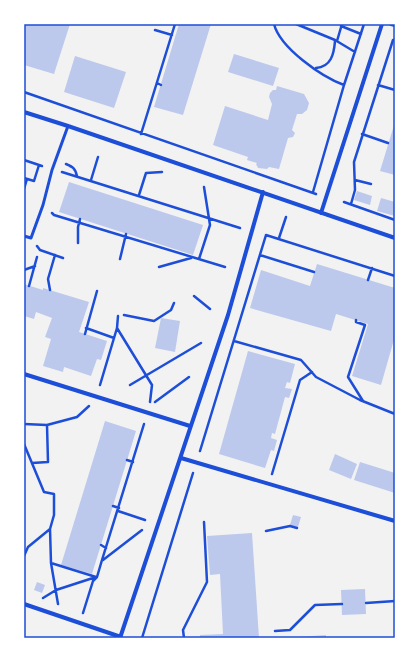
<svg xmlns="http://www.w3.org/2000/svg" width="419" height="662" viewBox="0 0 419 662" font-family="Montserrat,sans-serif">
<style>
.building{fill:#bdc9ec}
.lines{fill:none;stroke-linecap:round;stroke-linejoin:round}
.path{stroke:#1d4ed8;stroke-width:2.5}
.service{stroke:#1d4ed8;stroke-width:3}
.minor{stroke:#1d4ed8;stroke-width:4}
.neatline{fill:none;stroke:#1d4ed8;stroke-width:1.5}
</style>
<rect width="100%" height="100%" fill="#f2f2f2"/>
<!-- building -->
<path class="building" d="M24,24H70L54,74L24,65V46L25,41H24Z
M179,24H211L183,115L154,107Z
M234,54L279,68L273,86L228,72Z
M75,56L126,72L114,108L64,92Z
M277,86L304,94L309,103L307,110L302,114H297L292,130L295,133L293,137L288,138L279,169L269,167L267,169L258,168L256,164L257,163L247,160L248,157L213,145L225,106L268,120L272,104L269,97L270,93L273,90H276Z
M395,122V175L380,171Z
M69,182L203,225L193,255L59,212Z
M357,191L372,196L370,205L354,200Z
M381,198L395,202V216L377,211Z
M317,264L395,288V336L381,385L352,376L368,324L336,314L331,331L250,308L261,270L310,286Z
M24,284L43,290V288L89,302L79,332L107,341L101,360L97,359L91,376L64,367L63,372L43,366L51,339L45,337L52,318L36,312L34,319L24,316Z
M161,318L180,321L175,352L155,348Z
M248,351L295,364L290,383L287,382L285,388L292,389L289,398L285,397L275,434L272,433L271,438L277,440L274,451L271,450L265,468L219,454Z
M105,421L136,431L92,574L61,565Z
M335,454L357,464L351,479L329,470Z
M360,462L395,473V493L354,480Z
M293,515L301,517L298,527L290,525Z
M252,533L259,638H200V635L223,634L220,574L210,575L207,536Z
M37,582L45,585L42,593L34,590Z
M365,589L366,614L342,615L341,590Z
M326,635V638H297V637Z"/>
<g class="lines">
<!-- path -->
<path class="path" d="M274,24C280,48 322,77 344,85
M296,24L335,40L355,52
M341,26L361,34
M155,30L172,35
M337,41L342,24
M316,68C331,67 334,54 335,41
M157,83L161,85
M378,85L395,90
M24,92L316,194
M141,134L175,24
M362,134L388,143
M24,160L42,166
M66,164C73,167 75,168 77,176
M62,172L240,228
M24,178L34,181L39,165
M91,180L98,157
M355,180L371,184
M24,189L27,179
M313,192L344,85L364,24
M139,195L146,173L162,172
M344,202L395,220
M351,204L355,190L354,162L393,40H395
M52,213L54,215L225,267
M266,235L395,276
M279,238L286,217
M78,243V227L80,219
M37,246L40,250L63,258
M260,255L314,272
M120,259L126,234
M199,259L210,225L204,187
M159,267L191,258
M24,270L35,266
M368,280L372,268
M29,286L37,257
M50,290L48,279L55,255
M194,296L210,309
M124,315L154,321L171,310L174,303
M356,320V322L365,325L348,377L363,401
M86,328L114,338
M117,328L152,385L150,402
M85,334L97,291
M234,341L301,360L316,377L360,400L395,414
M100,385L117,328L118,316
M130,385L201,343
M155,402L189,377
M24,424L47,425L48,462L32,463
M47,425L77,417L89,406
M24,444L44,492L54,494V515L50,529L51,563L58,604
M200,451L266,235
M127,460L133,462
M272,474L300,380L312,372
M113,506L119,508
M118,511L145,520
M266,531L290,526L297,528
M101,545L106,548
M24,556L28,547L50,529
M103,560L142,530
M51,563L96,577
M43,598L56,590L96,577
M366,603L395,601
M83,613L93,581L97,577L102,560L144,424
M275,631L290,630L315,605L342,604
M142,638L193,473
M184,638L183,630L207,582L204,522"/>
<!-- service -->
<path class="service" d="M24,236L31,238L43,205L52,170L68,126"/>
<!-- minor -->
<path class="minor" d="M391,24L395,25
M24,112L68,126L395,238
M321,213L382,24
M24,374L190,426
M181,458L395,521
M24,604L121,637
M120,638L228,315L263,192"/>
</g>
<!-- border -->
<rect width="419" height="662" fill="none" stroke="#ffffff" stroke-width="50"/>
<rect x="25" y="25" width="369" height="612" class="neatline"/>
</svg>
